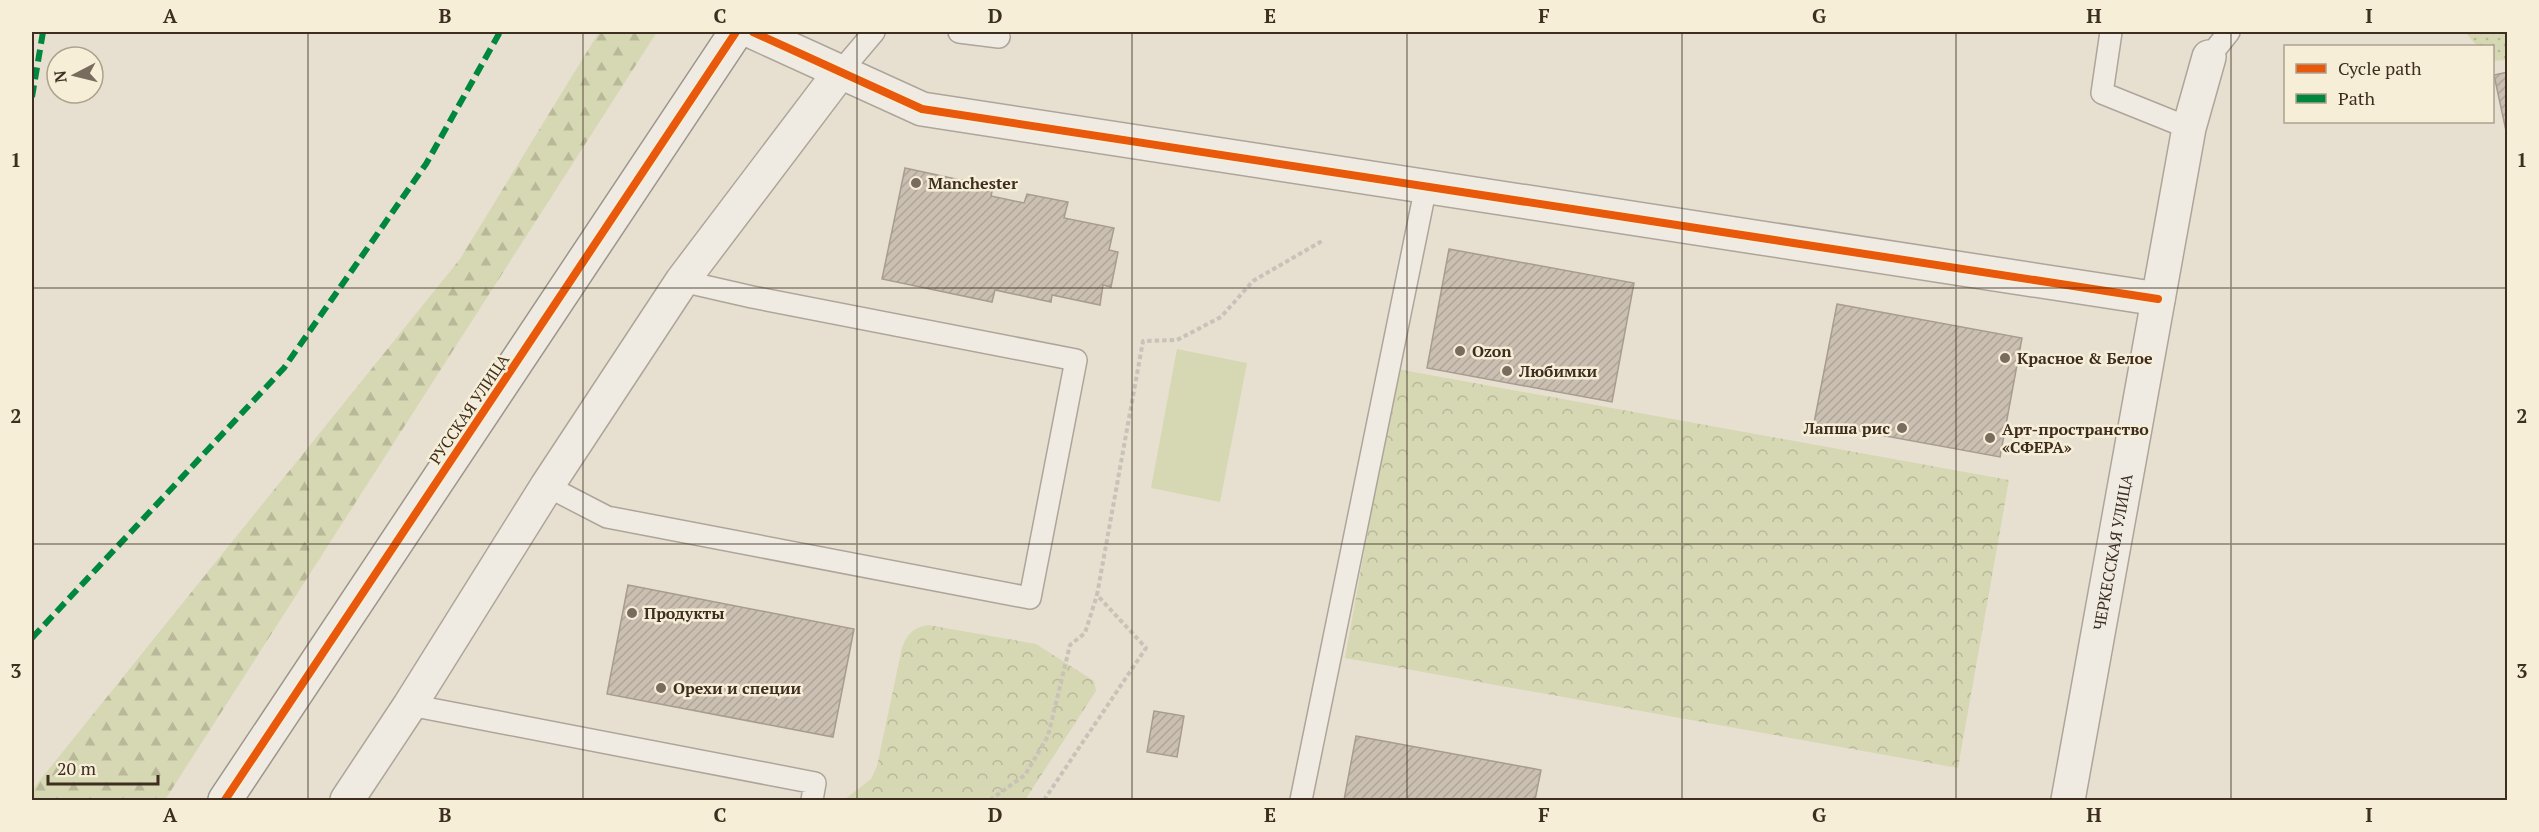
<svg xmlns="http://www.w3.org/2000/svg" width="2539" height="832" viewBox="0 0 2539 832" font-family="'PT Serif',serif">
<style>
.grass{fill:url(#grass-dots)}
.forest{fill:url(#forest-firs)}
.park{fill:url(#park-crowns)}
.pitch{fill:#d6d7b3}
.building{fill:url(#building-hatch);stroke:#a89c90;stroke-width:1.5}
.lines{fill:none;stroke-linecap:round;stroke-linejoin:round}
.lane-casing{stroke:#ada599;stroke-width:24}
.street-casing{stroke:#ada599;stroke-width:36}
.secondary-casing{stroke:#9c958a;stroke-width:36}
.path{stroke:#c8c2b9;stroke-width:4;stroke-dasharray:4.5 3;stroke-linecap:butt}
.lane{stroke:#efebe3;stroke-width:21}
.street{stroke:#efebe3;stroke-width:33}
.secondary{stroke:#efebe3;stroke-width:33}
.quiet{stroke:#00873e;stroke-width:6;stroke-dasharray:12 6;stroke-linecap:butt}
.cycleway-casing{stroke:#f7eed8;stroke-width:11}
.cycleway{stroke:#e8590c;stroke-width:8}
.grid{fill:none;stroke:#3d2e20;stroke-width:1.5;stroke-opacity:0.55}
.poi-dot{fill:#786c5e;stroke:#f7eed8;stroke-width:2}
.labels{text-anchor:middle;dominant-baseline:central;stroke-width:5;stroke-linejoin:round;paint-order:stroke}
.poi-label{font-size:16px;font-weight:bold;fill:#3d2e20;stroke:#f7eed8;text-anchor:start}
.street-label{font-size:16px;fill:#3d2e20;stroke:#f7eed8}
.neatline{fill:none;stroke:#3d2e20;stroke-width:2}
.grid-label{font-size:20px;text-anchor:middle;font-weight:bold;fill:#3d2e20}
</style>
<defs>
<pattern id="grass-dots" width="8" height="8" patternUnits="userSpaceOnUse" patternTransform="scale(1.5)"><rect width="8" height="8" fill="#d6d7b3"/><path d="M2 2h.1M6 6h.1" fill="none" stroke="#b9b99a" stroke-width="1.8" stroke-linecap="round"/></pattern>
<pattern id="forest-firs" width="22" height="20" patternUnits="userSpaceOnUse" patternTransform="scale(1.5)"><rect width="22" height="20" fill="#d6d7b3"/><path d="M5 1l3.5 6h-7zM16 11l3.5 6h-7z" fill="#b9b99a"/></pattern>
<pattern id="park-crowns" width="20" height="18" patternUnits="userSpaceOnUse" patternTransform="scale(1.5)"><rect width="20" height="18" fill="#d6d7b3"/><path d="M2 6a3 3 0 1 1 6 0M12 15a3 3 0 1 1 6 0" fill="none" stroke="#b9b99a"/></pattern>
<pattern id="building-hatch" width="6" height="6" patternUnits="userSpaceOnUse" patternTransform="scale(1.5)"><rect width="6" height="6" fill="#cbbfb2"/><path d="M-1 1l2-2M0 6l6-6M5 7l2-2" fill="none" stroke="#afa499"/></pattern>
</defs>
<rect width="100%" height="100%" fill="#e7e0d1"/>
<!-- grass -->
<path class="grass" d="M2465,32H2507V60L2493,61L2492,46H2477Z"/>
<!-- forest -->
<path class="forest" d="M599,32H657L165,800H32V790L460,259Z"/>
<!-- park -->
<path class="park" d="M1397,369L2009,480L1958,768L1345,658Z
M928,625L1036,644L1094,681L1096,691L1025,800H844L871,779L877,766L902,648C907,634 914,627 928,625Z"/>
<!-- pitch -->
<path class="pitch" d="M1177,349L1247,363L1220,502L1151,488Z"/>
<!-- building -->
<path class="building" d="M2508,72V140L2494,75Z
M905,168L993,187L991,196L1024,203L1027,194L1068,202L1064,218L1114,228L1109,250L1118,252L1111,287L1103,285L1100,305L1052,295L1051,302L995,290L992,302L882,279Z
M1449,249L1634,283L1612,402L1427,368Z
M1837,304L2022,338L2000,457L1814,423Z
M628,585L854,629L833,737L607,694Z
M1154,711L1184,716L1177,757L1147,752Z
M1356,736L1541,770L1535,800H1344Z"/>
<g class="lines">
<!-- lane casing -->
<g class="lane-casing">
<path id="lane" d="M959,32L999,37
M2111,32L2102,93L2189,128
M2209,57L2229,32
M841,71L874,32
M547,486L607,517L1030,598L1076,360L752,297L682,281
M410,705L815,783L812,800
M1301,800L1426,186"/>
</g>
<!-- street casing -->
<g class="street-casing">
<g id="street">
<path d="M753,32L922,109L2158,299"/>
<path d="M347,800L410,705L547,486L682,281L841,71"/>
<path id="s1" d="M2068,800L2189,128L2209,57"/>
</g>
</g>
<!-- secondary casing -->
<g class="secondary-casing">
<path id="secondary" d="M225,800L736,32"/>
</g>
<!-- path -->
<path class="path" d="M990,800L1025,775L1048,736L1070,645L1085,633L1097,595
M1044,800L1146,648L1097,595L1143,341L1177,340L1221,317L1253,281L1322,241"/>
<!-- lane -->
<use href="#lane" class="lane"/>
<!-- street -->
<use href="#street" class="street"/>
<!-- secondary -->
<use href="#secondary" class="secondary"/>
<!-- quiet -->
<path class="quiet" d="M32,97L43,32
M32,638L284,368L426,164L500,32"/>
<!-- cycleway casing -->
<g class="cycleway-casing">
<path id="cycleway" d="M753,32L922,109L2158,299
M225,800L736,32"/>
</g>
<!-- cycleway -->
<use href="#cycleway" class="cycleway"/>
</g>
<!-- grid -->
<path class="grid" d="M308,32V800M583,32V800M857,32V800M1132,32V800M1407,32V800M1682,32V800M1956,32V800M2231,32V800M32,288H2508M32,544H2508"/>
<!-- markers -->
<g class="poi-dot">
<circle cx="916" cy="183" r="6"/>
<circle cx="1460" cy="351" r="6"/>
<circle cx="2005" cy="358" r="6"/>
<circle cx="1507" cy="371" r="6"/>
<circle cx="1902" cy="428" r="6"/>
<circle cx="1990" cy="438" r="6"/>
<circle cx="632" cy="613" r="6"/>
<circle cx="661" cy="688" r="6"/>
</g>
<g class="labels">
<!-- poi labels -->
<g class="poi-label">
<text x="928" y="183">Manchester</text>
<text x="1472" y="351">Ozon</text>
<text x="2017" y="358">Красное &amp; Белое</text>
<text x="1519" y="371">Любимки</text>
<text x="1890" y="428" text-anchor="end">Лапша рис</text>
<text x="2002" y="429">Арт-пространство<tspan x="2002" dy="18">«СФЕРА»</tspan></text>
<text x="644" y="613">Продукты</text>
<text x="673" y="688">Орехи и специи</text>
</g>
<!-- street labels -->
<g class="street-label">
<text transform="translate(469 409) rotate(-56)">РУССКАЯ УЛИЦА</text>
<text stroke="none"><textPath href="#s1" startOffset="252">ЧЕРКЕССКАЯ УЛИЦА</textPath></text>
</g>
</g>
<!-- border -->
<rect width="2539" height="832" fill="none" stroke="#f7eed8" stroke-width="66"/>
<!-- legend -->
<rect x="2284" y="45" width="210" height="78" fill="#f7eed8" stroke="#ada18e" stroke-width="1.5"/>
<rect x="2296" y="64" width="30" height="9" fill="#e8590c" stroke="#ada18e" stroke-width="1.5"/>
<text x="2338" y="75" font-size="18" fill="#3d2e20">Cycle path</text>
<rect x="2296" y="94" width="30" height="9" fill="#00873e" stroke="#ada18e" stroke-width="1.5"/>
<text x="2338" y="105" font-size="18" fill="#3d2e20">Path</text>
<!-- north arrow -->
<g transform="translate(75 75) rotate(263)"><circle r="28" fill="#f7eed8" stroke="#ada18e" stroke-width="1.5"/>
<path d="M0-4.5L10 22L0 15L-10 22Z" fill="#786c5e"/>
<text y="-9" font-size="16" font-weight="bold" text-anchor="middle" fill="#3d2e20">N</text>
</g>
<!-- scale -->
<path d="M48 775v9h110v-9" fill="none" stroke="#3d2e20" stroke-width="3"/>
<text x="57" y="775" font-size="18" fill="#3d2e20" stroke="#f7eed8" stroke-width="4.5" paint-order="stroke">20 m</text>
<rect x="33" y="33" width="2473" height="766" class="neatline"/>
<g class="grid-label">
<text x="170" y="23">A</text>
<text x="445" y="23">B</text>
<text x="720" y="23">C</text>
<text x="995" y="23">D</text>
<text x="1270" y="23">E</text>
<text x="1544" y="23">F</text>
<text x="1819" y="23">G</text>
<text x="2094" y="23">H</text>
<text x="2369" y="23">I</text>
<text x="16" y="167">1</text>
<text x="2522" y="167">1</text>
<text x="16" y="423">2</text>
<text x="2522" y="423">2</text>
<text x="16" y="678">3</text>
<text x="2522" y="678">3</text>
<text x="170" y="822">A</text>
<text x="445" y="822">B</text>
<text x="720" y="822">C</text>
<text x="995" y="822">D</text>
<text x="1270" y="822">E</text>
<text x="1544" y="822">F</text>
<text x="1819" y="822">G</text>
<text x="2094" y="822">H</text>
<text x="2369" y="822">I</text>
</g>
</svg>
